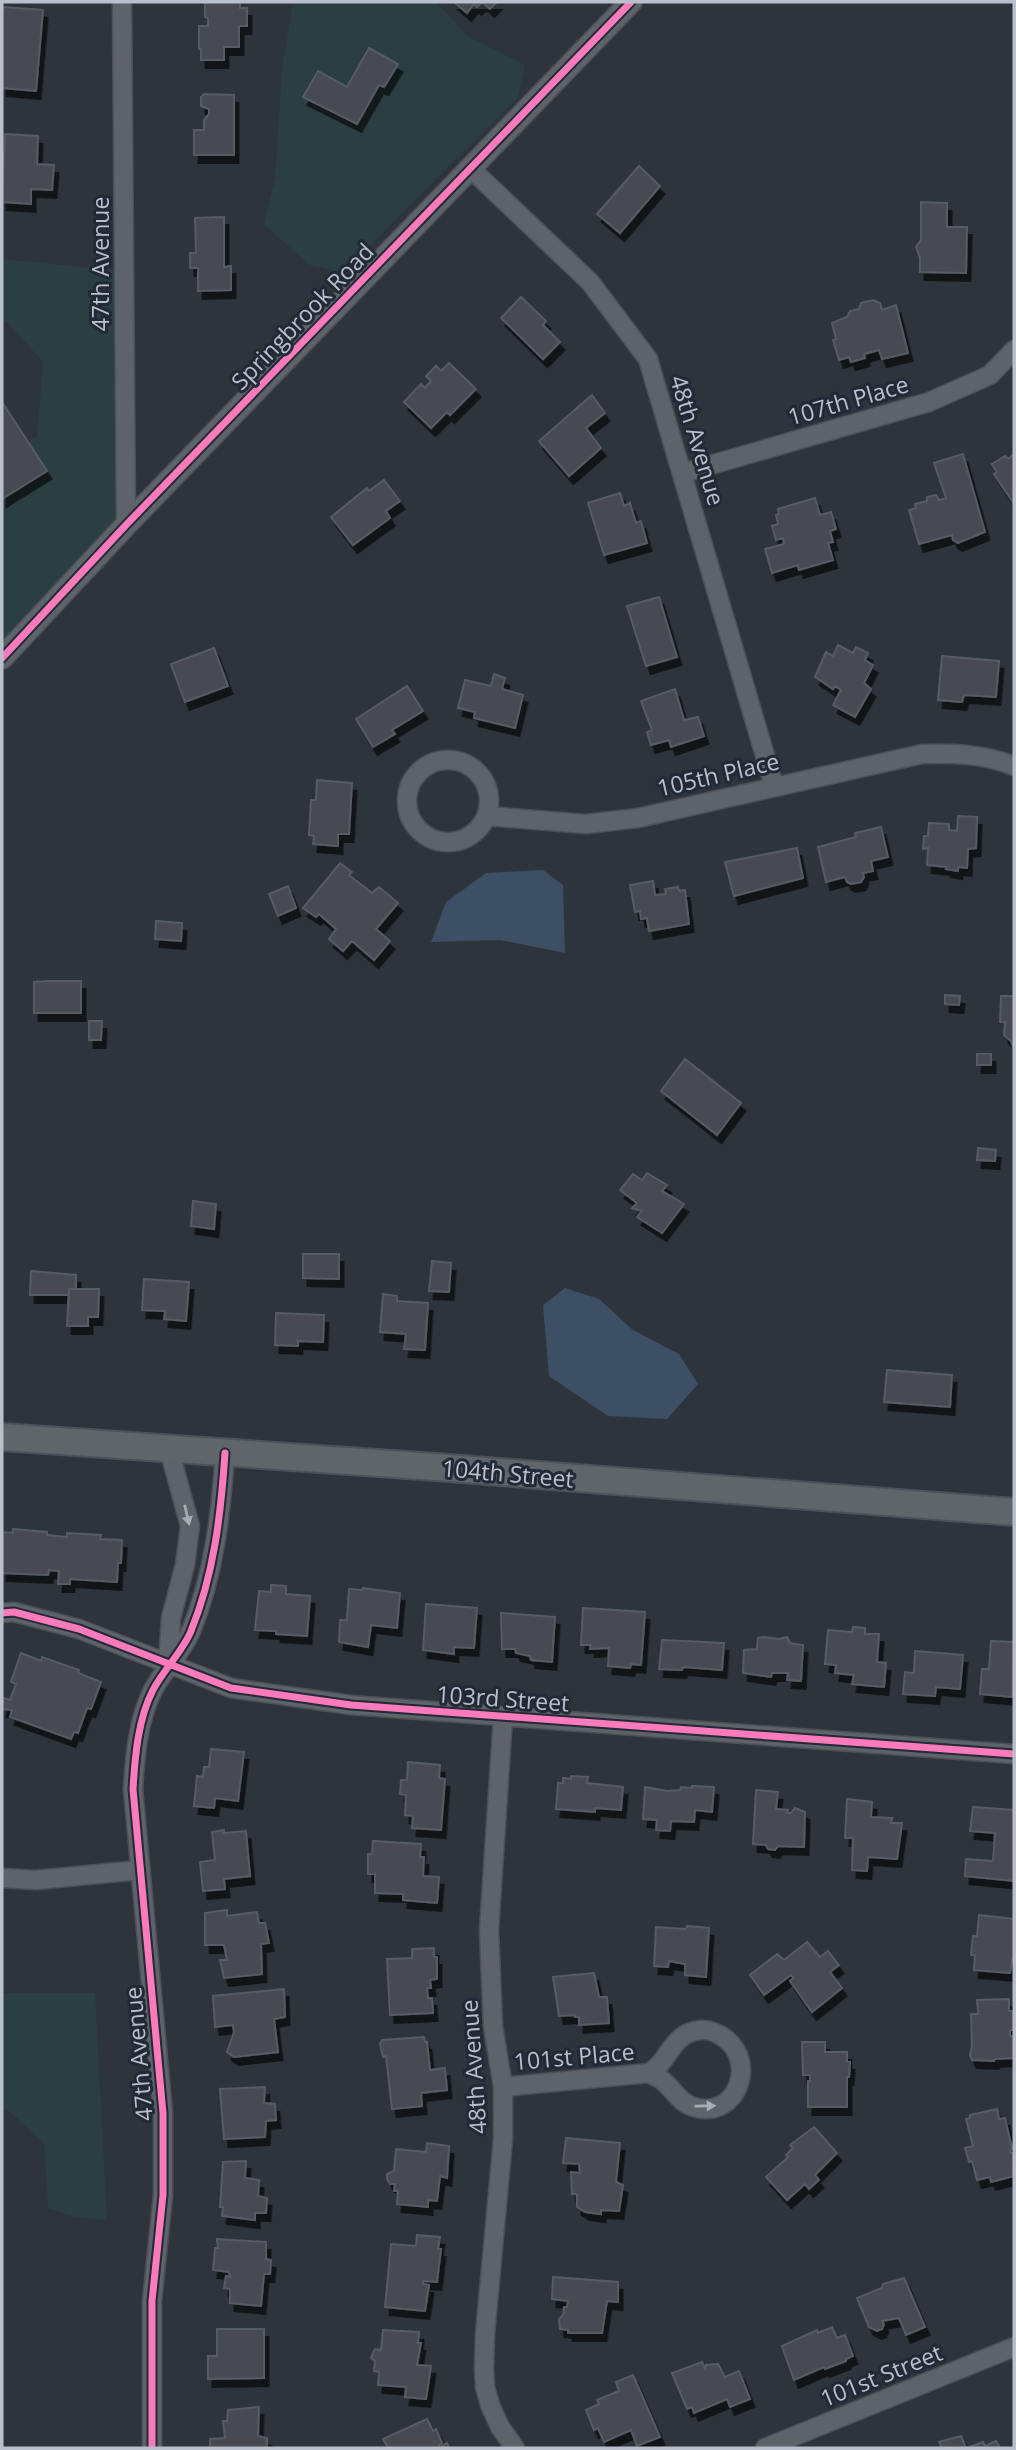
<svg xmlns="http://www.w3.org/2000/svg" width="1016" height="2450" viewBox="0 0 1016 2450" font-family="'Open Sans',sans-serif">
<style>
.green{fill:#2b3e41}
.water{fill:#3d4f64}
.building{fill:#464b51;stroke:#565b63;stroke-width:2;filter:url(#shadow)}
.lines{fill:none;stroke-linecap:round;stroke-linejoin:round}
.minor-casing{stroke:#4c5056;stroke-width:21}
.tertiary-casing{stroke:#4c5056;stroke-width:24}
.primary-casing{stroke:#4c5058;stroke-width:30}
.minor{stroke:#5e6269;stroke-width:18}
.tertiary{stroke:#5e6269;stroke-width:21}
.primary{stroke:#60656a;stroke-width:26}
.cycleway-casing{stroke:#212a36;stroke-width:11}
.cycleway{stroke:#fd7abc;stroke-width:7}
.oneway{fill:#a7adb7}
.labels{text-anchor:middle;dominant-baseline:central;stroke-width:6;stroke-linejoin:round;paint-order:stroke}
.street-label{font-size:23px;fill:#b9c0cb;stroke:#212a36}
</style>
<defs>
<filter id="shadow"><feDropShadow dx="4.5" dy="8" stdDeviation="0" flood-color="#0009"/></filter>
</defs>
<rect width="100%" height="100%" fill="#2e343b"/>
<!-- green -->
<path class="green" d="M293,2H436L469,37L525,65L518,97L343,273L310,265L264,225L275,177L282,69Z
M2,259L124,271L126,525L2,658V499L47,470L28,442L37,436L43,362L6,321L2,323Z
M2,1993H95L107,2220L74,2217L48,2208L44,2143L11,2113L2,2109Z"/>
<!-- water -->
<path class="water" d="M543,870L563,885L565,953L500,940L431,942L446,902L486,873Z
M565,1288L599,1299L633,1330L679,1354L698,1384L667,1419L608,1416L549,1376L543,1305Z"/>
<!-- building -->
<path class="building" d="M205,2H240V8H247V26H239V47H224V60H201V49H199V26H208V18L205,17Z
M454,2H497L490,9L482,2L477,7L474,4L467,13Z
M3,7L43,10L36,91L2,88Z
M369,48L398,64L384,87L379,85L357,124L303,97L318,71L347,87Z
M204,94L234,95V155H194V130H204V120L209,114V109L201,106V97Z
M5,134L38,136L37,164L54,165L52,190L31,189V204L2,202Z
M639,166L660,186L620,233L597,214Z
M921,202L947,203V227H967L966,273L920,272V258L916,247L921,240Z
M224,217V267L231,266V290L198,291V268H190V253H196L195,218Z
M521,297L546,321L543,325L560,342L543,359L501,318Z
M873,300L880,303L882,310L896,305L908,353L882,359L879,350L864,354L865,358L851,362L849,357L839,360L833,340L836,339L832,323L847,317L850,311L859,309L861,303Z
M449,363L476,389L450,415L447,412L431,428L404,402L421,384L425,388L431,381L426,376L436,366L441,371Z
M592,395L605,413L586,428L601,448L569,476L539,441Z
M2,402L47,471L2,499Z
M963,454L985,532L958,543L953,540L952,535L919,544L909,510L916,508L915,504L927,501V497L936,495L939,500L946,498L934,463Z
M1014,454V504L994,474L997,472L992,464L1005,456L1008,459Z
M384,480L400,501L386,511L390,518L353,545L331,517L367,488L369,491Z
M620,493L624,506L630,503L636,523L641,521L647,543L604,555L588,503Z
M815,498L820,515L831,512L836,529L830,531L833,542L828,543L833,560L799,570L798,565L772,573L765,549L784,544L783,538L776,540L772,526L778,524L776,515L779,514L778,509Z
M659,597L677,657L646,666L627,606Z
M838,645L853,653L856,647L868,653L865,660L873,665L864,683L871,689L855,717L833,705L841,690L835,686L833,689L815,677L826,652L833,656Z
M214,648L228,686L185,702L171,664Z
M942,656L999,661L996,697L964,695L962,702L938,700Z
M494,674L505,678L502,689L523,695L515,728L474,718L475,712L458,708L465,680L491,686Z
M407,686L423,711L392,730L395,734L373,747L356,719Z
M675,689L684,720L698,717L704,736L671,747L669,740L651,745L647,732L652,730L641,701Z
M317,780L352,783L349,834H338V846L313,844L314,836L309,835L311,800H316Z
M958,816L977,817L976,848L968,849L967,868L958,867V871L946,869L947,867L927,865L928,848L923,849L924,836H928L929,823L949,824V830L957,831Z
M881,827L888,857L871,861L873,871L863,873L864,877L861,882L851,884L847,882L845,877L826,882L818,847L856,837L855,833Z
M797,848L803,878L734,896L725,862Z
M340,863L352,872L349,875L372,893L379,887L398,903L376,929L390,941L374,960L352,941L343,951L329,939L336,929L319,914L316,917L303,908Z
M653,881L655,895L666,894L665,889L678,887L679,891L685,890L689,924L649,931L647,918L641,919L640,911L635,912L630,885Z
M288,886L296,908L278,916L269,894Z
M156,921L182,923L181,941L155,939Z
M48,981H81V1013H34V982Z
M945,995L960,996L959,1005L945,1004Z
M1001,996H1014V1049L1011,1041L1004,1035L1005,1022H1000Z
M89,1021H102L101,1040H89Z
M977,1054H991V1065H977Z
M685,1059L741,1103L717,1135L661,1091Z
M978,1148L996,1150L995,1161L977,1160Z
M647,1173L667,1185L662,1191L684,1204L662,1233L637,1217L642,1211L632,1208L637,1203L620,1190L633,1174L642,1180Z
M193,1201L216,1204L214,1229L191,1226Z
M303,1254H339V1279L303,1278Z
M432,1261L451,1263L449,1292L429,1291Z
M31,1271L76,1275V1289H69V1295H30Z
M144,1279L189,1282L186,1321L164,1319L165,1311L142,1310Z
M69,1289H99L98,1317H88V1326H67Z
M383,1294L397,1296V1301L428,1303L425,1350L404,1349L406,1334L380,1332Z
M276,1313L324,1315L323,1342L298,1341V1346L275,1345Z
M887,1370L952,1375L950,1407L884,1402Z
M13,1529L47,1532V1535L67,1537V1533L101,1535L100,1539L122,1540L121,1563H118L117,1582L70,1579V1584H58L59,1571L49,1570L48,1575L2,1573V1532L13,1533Z
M271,1585L286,1586V1594L310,1596L307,1636L276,1634V1631L255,1630L259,1591L271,1592Z
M363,1588L400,1593L397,1628L371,1625L368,1647L339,1642L340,1620H347L349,1589L362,1590Z
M426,1604L477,1608L474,1648L454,1647V1654L423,1650Z
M583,1608L645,1612L641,1665L631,1664L630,1668L608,1666L609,1648L590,1649L591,1645H581Z
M501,1613L555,1617L552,1662L531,1660L530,1656L516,1653L515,1649H502Z
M853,1627L865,1628V1634H879L877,1662L886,1663L884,1687L852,1684L854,1675L835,1673L836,1665L825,1664L828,1630L852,1632Z
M763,1637L779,1639L787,1637L790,1643L803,1645L801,1681L787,1680L788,1673H772L771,1677L743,1673L744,1650L757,1649L758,1638Z
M662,1640L724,1643L722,1670L683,1667L682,1670L659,1669Z
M991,1641L1014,1642L1012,1697L980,1694L982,1669H989Z
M915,1651L963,1655L960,1689L936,1687L935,1696L903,1694L905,1672L914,1673Z
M21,1653L41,1661L42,1657L79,1670L78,1673L101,1682L91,1709L87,1708L78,1733L74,1732L71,1739L10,1717L12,1710L2,1709L4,1698L10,1700L16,1684L11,1682Z
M211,1749L244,1752L238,1801L215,1798L214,1808L194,1806L197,1776L203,1777L204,1767H209Z
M408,1762L440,1765L439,1778L445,1779L441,1830L412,1828L413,1816L405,1815L406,1795L400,1794L401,1780H407Z
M571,1776L588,1777L587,1783L623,1787L621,1810L595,1808V1812L556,1809L558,1783H563V1778L571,1779Z
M692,1786L714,1787L712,1812L695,1810L694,1822L671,1821L670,1831L656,1830L657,1820L643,1819L645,1787L667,1791L680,1790L681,1787L692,1788Z
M756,1790L778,1792L776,1809L788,1810L787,1813H791L795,1808L805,1812L804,1847L778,1846L775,1850L768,1849L766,1845L753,1844Z
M847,1799L872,1802L871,1817L892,1818L891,1823H902L897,1859L868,1857L867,1871L852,1870L853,1838H845Z
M973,1807L1014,1810V1881L965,1876L966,1859L993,1861L995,1833L970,1831Z
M224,1830V1833L246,1831L250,1876L224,1879L225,1889L203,1891L200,1862L215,1860L212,1832Z
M373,1841L421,1844L420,1857H424L423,1876L439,1877L437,1903L403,1900V1894L375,1893V1874H368V1854H372Z
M227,1910V1916L257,1912L259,1923H265L269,1943L261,1944L262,1974L224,1978L220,1960H227L224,1945H205V1913Z
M979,1915L1014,1919V1961L1012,1960L1010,1973L974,1970L975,1955H971L973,1936H977Z
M687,1926L709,1928L706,1977L685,1975V1964L669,1961L668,1967L654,1966L656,1927L686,1929Z
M807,1942L820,1957L828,1951L839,1965L830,1972L842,1988L812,2012L790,1981L794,1978L791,1975L764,1995L750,1975L777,1954L784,1960Z
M434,1948V1957H437V1979L430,1980L431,1988H427L428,1998H432L433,2013L390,2015L387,1959L412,1958V1949Z
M594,1973L599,1997H607L609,2023L579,2025V2017H575V2015L559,2016L553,1977Z
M284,1989L285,2017L274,2019L278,2052L234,2057L227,2052L234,2032L233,2025L215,2027L213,1996Z
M1009,1999V2011H1013L1014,2030H1010V2036H1014V2058L995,2059L994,2061L972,2060L970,2055L972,2046L971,2014H978L977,2000Z
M424,2037L425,2042H427L430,2070L445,2068L447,2090L421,2093L422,2106L392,2109L386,2056L383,2057L380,2044L382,2040Z
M802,2042H825V2052H847V2062H850L849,2077H847V2107H808V2081H810V2075H803Z
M265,2087L264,2103L275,2104L276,2120L266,2121L265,2137L224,2139L220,2089Z
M997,2109L999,2119L1005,2118L1012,2149L1010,2150L1011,2153H1014V2176L991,2182L990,2177L977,2180L972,2161L969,2162L965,2148L973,2146L966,2119L970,2118V2115Z
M814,2127L837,2153L815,2175L819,2180L809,2189L805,2184L787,2200L766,2177L788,2157L786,2155L793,2148L790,2145Z
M566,2138L620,2143L616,2182L623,2185L619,2211L601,2210V2214L585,2212L577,2207V2194H572L571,2172L580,2173L579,2164L563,2163Z
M427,2143L449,2146L447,2178L440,2176L437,2201L428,2200V2207L397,2204L398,2191H394L395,2184H390L387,2179V2174L394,2171L396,2149L426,2152Z
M246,2161L245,2178L259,2180L258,2196L267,2198L266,2213H255V2220L222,2216L223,2207H220L223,2162Z
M417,2235L440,2237L438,2249H441L437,2282L423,2281V2284L429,2285L425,2311L385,2307L391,2244L416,2246Z
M217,2239L266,2242V2259L271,2260L270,2274H264L261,2306L230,2303V2289L224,2288L226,2276L230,2277L229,2272L213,2270L215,2248H218Z
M553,2277L618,2282V2302L607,2301L602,2333H568V2330L560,2329L559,2319L563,2315L564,2307H567L568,2301L552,2299Z
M904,2278L925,2327L906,2335L899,2318L882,2321L884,2324L882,2329L877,2331L869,2327L857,2298L882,2288L883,2284Z
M832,2327L837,2338L845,2335L853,2356L846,2359V2361L825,2369L824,2367L794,2380L782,2346L817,2330L818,2333Z
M217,2329H264V2378L208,2379V2356H217Z
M383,2330L419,2332L418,2343H421L417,2365L431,2366L426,2399L405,2397L406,2387L378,2385L379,2372L374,2371L375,2361L371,2358L375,2349L381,2350Z
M702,2362L705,2369L706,2365L718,2364L725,2377L739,2371L750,2399L730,2407L727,2399L694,2413L692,2407L687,2409L672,2373Z
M633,2375L660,2437L637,2446L631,2430L604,2442L598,2428L594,2430L586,2410L599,2404L597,2400L619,2391L616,2382Z
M259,2407L258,2436L267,2438V2448H210V2439L225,2438L223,2421H227L228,2410Z
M427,2419L433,2431L436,2429L442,2443L439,2445L440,2447L447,2443L449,2448H388L383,2439Z
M961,2436L966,2448H942L939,2442Z
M996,2441L1000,2448H967L983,2442L985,2446Z"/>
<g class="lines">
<!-- minor casing -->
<g class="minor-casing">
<path id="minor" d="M122,2L126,525
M470,168L590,282L648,359L774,786
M683,473L929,402L990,375L1014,350
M407 801a41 41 0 1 1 82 0a41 41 0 1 1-82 0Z
M487,816L586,824L638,818L922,754C954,753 984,754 1014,766
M2,1613L14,1612L79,1629L231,1688L351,1705L1014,1754
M168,1664L171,1618L185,1565L190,1526L169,1449
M503,1717L489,1930L493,2026L503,2087V2139L485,2334L484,2368L485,2387L490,2405L500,2427L515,2448
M2,1878L36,1880L140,1870
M503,2087L649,2073C669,2063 671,2032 701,2030C710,2029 719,2034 726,2039C757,2065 736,2117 697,2108C681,2105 674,2090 663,2081C659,2077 653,2076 649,2073
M152,2448V2301L163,2195V2113L133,1789C135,1756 138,1719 153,1690C164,1669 183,1651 191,1631C214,1575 221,1513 225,1453
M765,2448L1014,2347"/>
</g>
<!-- tertiary casing -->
<g class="tertiary-casing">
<path id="tertiary" d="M2,658L126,525L631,2"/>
</g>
<!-- primary casing -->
<g class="primary-casing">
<path id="primary" d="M2,1437L436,1467L1014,1512"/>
</g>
<!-- minor -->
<use href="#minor" class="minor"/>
<!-- tertiary -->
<use href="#tertiary" class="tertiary"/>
<!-- primary -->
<use href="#primary" class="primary"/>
<!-- cycleway casing -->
<g class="cycleway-casing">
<path id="cycleway" d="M2,658L126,525L631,2
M2,1613L14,1612L79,1629L231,1688L351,1705L1014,1754
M152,2448V2301L163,2195V2113L133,1789C135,1756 138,1719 153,1690C164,1669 183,1651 191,1631C214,1575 221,1513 225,1453"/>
</g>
<!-- cycleway -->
<use href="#cycleway" class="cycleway"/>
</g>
<!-- one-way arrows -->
<defs><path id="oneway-solid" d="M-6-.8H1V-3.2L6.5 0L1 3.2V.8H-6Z" transform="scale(1.75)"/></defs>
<g class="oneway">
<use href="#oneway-solid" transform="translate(187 1515) rotate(77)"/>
<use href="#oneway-solid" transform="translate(705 2106) rotate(-1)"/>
</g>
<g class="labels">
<!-- street labels -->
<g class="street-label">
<text transform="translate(100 264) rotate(-90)">47th Avenue</text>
<text transform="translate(302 316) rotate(-46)">Springbrook Road</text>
<text transform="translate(848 400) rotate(-16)">107th Place</text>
<text transform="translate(698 440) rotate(73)">48th Avenue</text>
<text transform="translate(718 774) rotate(-13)">105th Place</text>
<text transform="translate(508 1473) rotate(5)">104th Street</text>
<text transform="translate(503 1698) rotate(4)">103rd Street</text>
<text transform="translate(138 2054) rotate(-95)">47th Avenue</text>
<text transform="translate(574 2056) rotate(-5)">101st Place</text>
<text transform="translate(473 2067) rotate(-94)">48th Avenue</text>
<text transform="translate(881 2375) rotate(-22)">101st Street</text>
</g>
</g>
<!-- border -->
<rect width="1016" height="2450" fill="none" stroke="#b9c0cb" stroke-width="7"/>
</svg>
